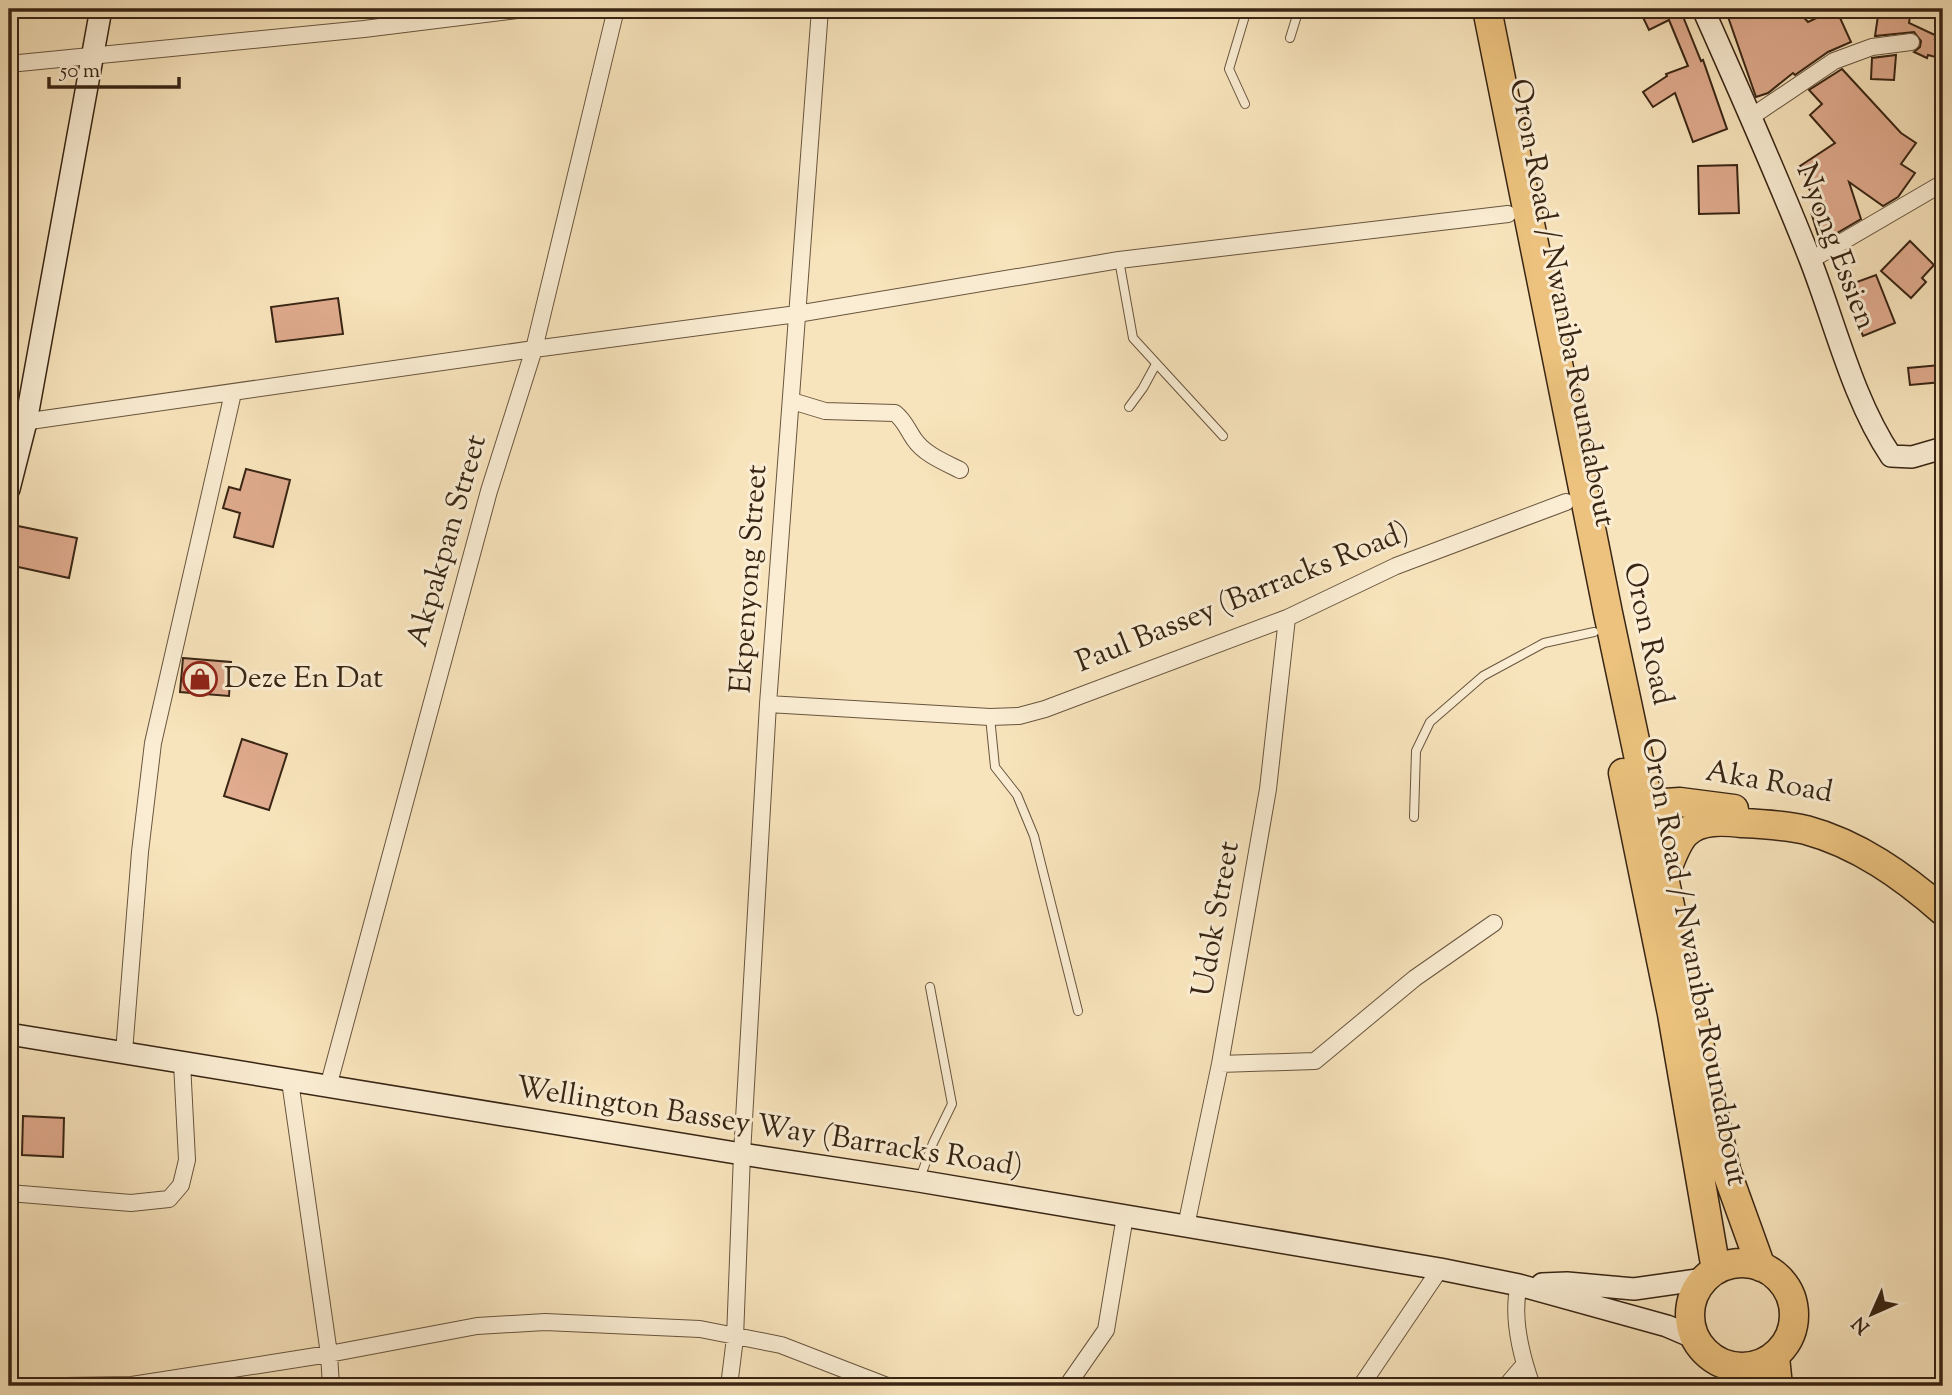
<svg xmlns="http://www.w3.org/2000/svg" width="1952" height="1395" viewBox="0 0 1952 1395" font-family="'Sorts Mill Goudy',serif">
<style>
.building{fill:#e0ab8e;stroke:#382514;stroke-width:2}
.lines{fill:none;stroke-linecap:round;stroke-linejoin:round}
.lane-casing{stroke:#68553e;stroke-width:10}
.street-casing{stroke:#68553e;stroke-width:18}
.secondary-casing{stroke:#382514;stroke-width:24}
.highway-casing{stroke:#382514;stroke-width:31}
.lane{stroke:#faedd3;stroke-width:8}
.street{stroke:#faedd3;stroke-width:16}
.secondary{stroke:#faedd3;stroke-width:21}
.highway{stroke:#ecc27e;stroke-width:28}
.labels{text-anchor:middle;dominant-baseline:central;stroke-width:6;stroke-linejoin:round;paint-order:stroke}
.street-label{font-size:30px;fill:#382514;stroke:#faedd3}
.poi-label{font-size:30px;fill:#382514;stroke:#faedd3;text-anchor:start}
</style>
<rect width="100%" height="100%" fill="#f8e4bc"/>
<filter id="stains"><feTurbulence type="fractalNoise" baseFrequency=".00286" numOctaves="4"/><feColorMatrix values="0 0 0 0 .2 0 0 0 0 .09 0 0 0 0 .02 0 0 0 .5 -.17"/></filter>
<radialGradient id="worn" r=".72"><stop offset=".6" stop-color="#630" stop-opacity="0"/><stop offset="1" stop-color="#630" stop-opacity=".3"/></radialGradient>
<!-- building -->
<path class="building" d="M1639,9H1690L1682,14L1701,61L1703,60L1727,129L1693,142L1675,93L1653,107L1643,92L1667,76L1666,74L1688,66L1669,20L1649,30Z
M1744,9H1796L1808,22L1836,9L1851,42L1828,52L1795,75L1793,73L1768,93L1756,97L1727,14Z
M1879,9H1911L1909,23L1937,36L1935,39L1943,42V59L1928,55L1927,58L1914,52L1920,47L1921,41L1914,32L1875,36Z
M1896,55L1894,80L1871,79L1872,58Z
M1842,69L1901,133L1916,143L1901,164L1915,173L1898,197L1883,206L1849,182L1861,219L1837,233L1819,238L1811,212L1822,208L1805,183L1809,180L1800,166L1835,143L1810,115L1822,104L1809,90Z
M1737,165L1739,213L1699,214L1698,166Z
M1910,241L1934,265L1922,278L1926,282L1911,298L1881,271Z
M1876,275L1895,323L1863,336L1843,287Z
M338,298L343,334L276,342L271,307Z
M1940,365L1942,382L1910,385L1908,368Z
M246,469L290,480L273,547L234,537L240,513L223,508L229,487L240,490Z
M18,526L77,538L69,578L9,565Z
M183,658L231,662L229,696L180,692Z
M242,739L287,754L269,810L224,796Z
M23,1116L64,1118L63,1157L22,1155Z"/>
<g class="lines">
<!-- lane casing -->
<g class="lane-casing">
<path id="lane" d="M1290,38L1299,9
M1245,104L1229,69L1247,9
M1119,260L1133,338L1223,436
M1129,407L1143,388L1156,364
M990,717L995,767L1017,795L1034,836L1078,1011
M1414,817L1416,751L1430,722L1483,676L1544,643L1594,632
M920,1178L933,1143L952,1104L930,987"/>
</g>
<!-- street casing -->
<g class="street-casing">
<path id="street" d="M9,64L364,29L525,9
M1751,117L1834,61L1872,47L1911,42
M1811,260L1943,183
M792,401L825,411L895,413C905,421 907,429 914,439C924,454 944,462 960,470
M9,424L534,349L797,314L1119,260L1508,214
M768,704L990,717L1019,716L1045,709L1287,618L1396,566L1566,502
M124,1052L140,852L153,743L233,393
M1220,1064L1315,1061L1415,978L1494,923
M290,1081L329,1354L331,1386
M328,1087L489,491L534,349L616,9
M9,1193L131,1203L169,1199L181,1185L187,1160L182,1063
M1186,1226L1220,1064L1268,789L1287,618
M1519,1285C1511,1317 1521,1355 1532,1386
M65,1386L132,1385L329,1354L477,1326L545,1322L700,1329L781,1345L887,1386
M729,1386L735,1338L742,1154L768,704L820,9
M1067,1386L1106,1330L1125,1216
M1361,1386L1440,1269
M1506,1386L1524,1365"/>
</g>
<!-- secondary casing -->
<g class="secondary-casing">
<path id="secondary" d="M1703,9C1740,92 1777,175 1810,259C1835,323 1853,400 1891,456L1912,457L1943,448
M9,489L26,422L101,9
M9,1034L742,1154L919,1181L1440,1269L1519,1285L1667,1326L1695,1338
M1542,1284L1567,1283L1634,1289L1704,1279"/>
</g>
<!-- highway casing -->
<g class="highway-casing">
<path id="highway" d="M1487,9L1608,613L1726,1170L1761,1267
M1623,773L1672,1014L1716,1270
M1649,804L1680,802L1734,809
M1664,876C1670,863 1676,842 1686,833C1700,819 1724,821 1742,823C1763,824 1785,825 1806,830C1858,844 1903,876 1943,911
M1690 1315a52 52 0 1 1 104 0a52 52 0 1 1-104 0Z
M1775,1357L1778,1386"/>
</g>
<!-- lane -->
<use href="#lane" class="lane"/>
<!-- street -->
<use href="#street" class="street"/>
<!-- secondary -->
<use href="#secondary" class="secondary"/>
<!-- highway -->
<use href="#highway" class="highway"/>
</g>
<!-- icons -->
<defs>
<g id="shop-ring" transform="scale(1.75)"><circle r="9.5" fill="#faedd3" stroke="#8f2418" stroke-width="1.5"/><path d="M-5-2.5h2.3a2.7 3.5 0 0 1 5.4 0H5L5.5 6h-11ZM-1.5-2.5h3a1.5 2.3 0 0 0-3 0Z" fill="#8f2418"/></g>
</defs>
<g fill-rule="evenodd">
<use href="#shop-ring" x="200" y="679"/>
</g>
<g class="labels">
<!-- street labels -->
<g class="street-label">
<text transform="translate(1835 247) rotate(69)">Nyong Essien</text>
<text transform="translate(1561 303) rotate(79)">Oron Road / Nwaniba Roundabout</text>
<text transform="translate(448 541) rotate(-74)">Akpakpan Street</text>
<text transform="translate(750 579) rotate(-86)">Ekpenyong Street</text>
<text transform="translate(1243 598) rotate(-22)">Paul Bassey (Barracks Road)</text>
<text transform="translate(1647 634) rotate(78)">Oron Road</text>
<text transform="translate(1769 783) rotate(10)">Aka Road</text>
<text transform="translate(1217 919) rotate(-80)">Udok Street</text>
<text transform="translate(1693 962) rotate(79)">Oron Road / Nwaniba Roundabout</text>
<text transform="translate(769 1128) rotate(9)">Wellington Bassey Way (Barracks Road)</text>
</g>
<!-- poi labels -->
<g class="poi-label">
<text x="224" y="679">Deze En Dat</text>
</g>
</g>
<!-- margin -->
<rect width="1952" height="1395" fill="none" stroke="#f8e4bc" stroke-width="35"/>
<rect x="10" y="10" width="1931" height="1374" fill="none" stroke="#382514" stroke-width="3.5"/>
<rect x="18" y="18" width="1917" height="1360" fill="none" stroke="#382514" stroke-width="2"/>
<!-- north arrow -->
<g transform="translate(1872 1314) rotate(225)" stroke="#faedd3" stroke-width="5" paint-order="stroke">
<path d="M0-5L12 26L0 18L-12 26Z" fill="#382514"/>
<text y="-10" font-size="19" font-weight="bold" text-anchor="middle" fill="#382514">N</text>
</g>
<!-- scale -->
<path d="M49 77v10h130v-10" fill="none" stroke="#382514" stroke-width="3.5"/>
<text x="60" y="77" font-size="21" fill="#382514" stroke="#faedd3" stroke-width="5" paint-order="stroke">50 m</text>
<rect width="100%" height="100%" filter="url(#stains)"/>
<rect width="100%" height="100%" fill="url(#worn)"/>
</svg>
